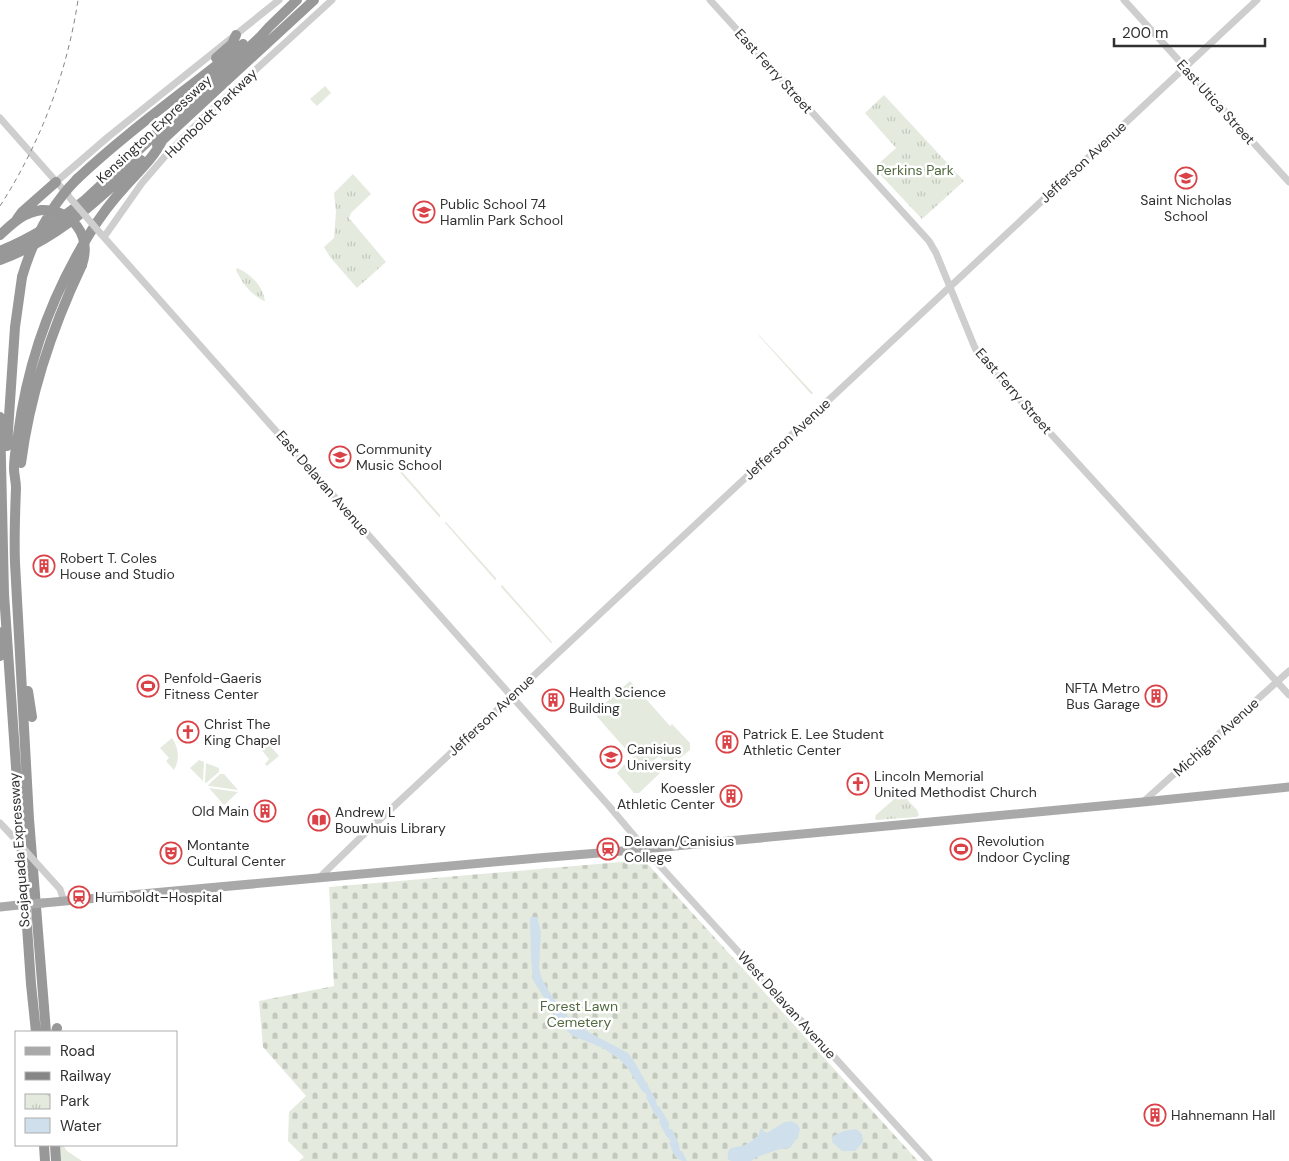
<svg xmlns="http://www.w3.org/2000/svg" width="1289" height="1161" viewBox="0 0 1289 1161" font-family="'DM Sans',sans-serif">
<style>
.grass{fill:#e4eade}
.cemetery{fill:url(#cemetery-stones)}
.park{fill:url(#park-tufts)}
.water{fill:#cfdfeb}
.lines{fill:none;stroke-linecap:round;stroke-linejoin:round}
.minor{stroke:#cecece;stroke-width:7}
.major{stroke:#a9a9a9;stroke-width:9}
.highway{stroke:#989898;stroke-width:10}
.rail{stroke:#868686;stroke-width:1;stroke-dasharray:5 4;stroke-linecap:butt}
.minor-bridge{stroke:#cecece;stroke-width:7}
.major-bridge{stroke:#a9a9a9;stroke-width:9}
.highway-bridge{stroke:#989898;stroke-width:10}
.labels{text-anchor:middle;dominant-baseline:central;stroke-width:5;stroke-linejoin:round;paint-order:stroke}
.street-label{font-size:14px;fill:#313131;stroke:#fff}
.park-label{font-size:14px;fill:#536a41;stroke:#fff}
.poi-label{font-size:14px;fill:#313131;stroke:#fff;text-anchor:start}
</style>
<defs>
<pattern id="cemetery-stones" width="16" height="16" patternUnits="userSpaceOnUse" patternTransform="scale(1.25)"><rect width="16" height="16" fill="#e4eade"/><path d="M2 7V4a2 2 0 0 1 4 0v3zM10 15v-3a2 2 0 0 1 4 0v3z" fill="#c4c9bf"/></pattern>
<pattern id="park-tufts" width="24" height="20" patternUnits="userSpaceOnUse" patternTransform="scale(1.25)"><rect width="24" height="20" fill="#e4eade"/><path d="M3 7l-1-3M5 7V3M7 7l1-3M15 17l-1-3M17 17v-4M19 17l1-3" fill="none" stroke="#c4c9bf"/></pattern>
</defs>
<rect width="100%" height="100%" fill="#fff"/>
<!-- grass -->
<path class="grass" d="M325,86L331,93L317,106L310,99Z
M759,335L813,393V394H811L759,336Z
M390,458L440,515V517H439L389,460Z
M445,522H446L496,578V580H495L445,523Z
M502,585L552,642V643H551L501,587Z
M630,681L670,726L672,724L690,743V750L669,767L659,756L651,763L655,766L660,773L639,793H634L617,773L624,765L635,760L594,713Z
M172,738C179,748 180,759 174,770L166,761L169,758L160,748Z
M264,739L279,756L267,766L265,764L269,759L256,743Z
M199,760L204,762L203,781L190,768Z
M206,763L219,768V772L206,783L205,782Z
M220,774H224L238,790L209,786L208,785Z
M209,788L238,792L224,805Z
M59,1145H63L67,1151L82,1161H60Z"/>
<!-- cemetery -->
<path class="cemetery" d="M644,860L918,1161H299L304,1157L288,1141L289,1112L306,1096L263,1047L259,1001L334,986L329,887Z"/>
<!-- park -->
<path class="park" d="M884,95L964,181L922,219L874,168L896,148L865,113Z
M353,174L371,194L351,213L349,218L386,262L357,288L330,257L324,247L334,238L336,212L334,193Z
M237,268C251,274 263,286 265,301H264C251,294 243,285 236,270Z
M901,793L917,810L919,815L917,817L876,820L875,818L876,815Z"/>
<!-- water -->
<path class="water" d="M530,917H537L541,933L539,968L542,979L550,993L561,1009L576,1024L590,1033L628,1053L634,1061L656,1100L657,1106H659L669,1123V1129H672L679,1144L680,1151H682L687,1161C674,1161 674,1153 669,1143L671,1141L666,1136L659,1122L660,1119L655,1115L646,1097L647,1095L642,1091L627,1067L619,1059L603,1048L573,1036L564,1028L559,1022L533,980L531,957Z
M791,1121L797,1124L800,1129L798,1137L790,1148L780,1149L757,1157L751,1161H731L728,1159C726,1145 736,1148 745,1145C750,1143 755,1138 759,1135L760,1128L767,1133L783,1123Z
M855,1129C862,1132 863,1135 863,1142L855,1151H842L832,1142L833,1136L844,1131Z"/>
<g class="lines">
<!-- minor -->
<path class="minor" d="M710,0L929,241L936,253L975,348L979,355L1289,695
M1124,0L1289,182
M0,118L68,195
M56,182L108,137L279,0
M101,234L609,806L652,857L929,1161
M104,237L142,183L167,154L204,117L332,0
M1143,802L1289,671
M0,823L15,839
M40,867L60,889L64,901
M319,878L361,837L1257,0"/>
<!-- major -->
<path class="major" d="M43,903L538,858L611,852L1143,802L1289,787
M0,907L19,905"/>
<!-- highway -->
<path class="highway" d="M216,58L232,44L236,35
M157,145L314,0
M77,179C129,130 188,89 243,44
M17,219L22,212L56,182
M0,235C13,223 24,212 42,210
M0,251C32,238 59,221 85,200L260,37L269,27L297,0
M0,260C60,238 95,202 141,160
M0,417L4,594L31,984L36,1032
M7,446L15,327L22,277
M21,463C30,394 52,328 82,265
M0,656L2,632
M28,691L32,717
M46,1032L29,819L15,563C14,538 15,513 16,488C16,481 14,475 14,469C14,458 16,446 18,435C27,364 52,294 90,233C100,217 111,202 124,188C137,173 153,159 162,141
M56,1032L57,1028
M44,1145L45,1161
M55,1145L56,1161"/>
<!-- rail -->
<path class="rail" d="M0,206C40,144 67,73 78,0"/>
<!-- minor-bridge -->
<path class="minor-bridge" d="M70,198L101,234
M15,839L40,867"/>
<!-- major-bridge -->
<path class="major-bridge" d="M19,905L43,903"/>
<!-- highway-bridge -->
<path class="highway-bridge" d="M42,210C72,210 92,235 82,265
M22,277C33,240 50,206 77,179"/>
</g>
<!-- icons -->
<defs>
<g id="school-ring" transform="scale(1.125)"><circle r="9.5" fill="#fff" stroke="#da4247" stroke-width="1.5"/><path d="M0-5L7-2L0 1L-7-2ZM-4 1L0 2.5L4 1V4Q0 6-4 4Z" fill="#da4247"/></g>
<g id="building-ring" transform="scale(1.125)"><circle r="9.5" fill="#fff" stroke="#da4247" stroke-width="1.5"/><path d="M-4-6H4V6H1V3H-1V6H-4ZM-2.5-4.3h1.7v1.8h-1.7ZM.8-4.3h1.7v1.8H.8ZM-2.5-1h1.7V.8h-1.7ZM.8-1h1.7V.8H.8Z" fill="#da4247"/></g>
<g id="stadium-ring" transform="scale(1.125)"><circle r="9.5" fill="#fff" stroke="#da4247" stroke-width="1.5"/><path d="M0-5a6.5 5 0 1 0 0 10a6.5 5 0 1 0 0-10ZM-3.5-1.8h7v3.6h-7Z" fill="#da4247"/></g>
<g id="church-ring" transform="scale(1.125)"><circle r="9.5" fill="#fff" stroke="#da4247" stroke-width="1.5"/><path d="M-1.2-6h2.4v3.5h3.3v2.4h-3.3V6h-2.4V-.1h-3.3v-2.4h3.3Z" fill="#da4247"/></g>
<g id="university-ring" transform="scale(1.125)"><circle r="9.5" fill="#fff" stroke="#da4247" stroke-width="1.5"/><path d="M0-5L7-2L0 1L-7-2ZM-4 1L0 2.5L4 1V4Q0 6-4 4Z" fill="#da4247"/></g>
<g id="library-ring" transform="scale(1.125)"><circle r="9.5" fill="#fff" stroke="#da4247" stroke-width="1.5"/><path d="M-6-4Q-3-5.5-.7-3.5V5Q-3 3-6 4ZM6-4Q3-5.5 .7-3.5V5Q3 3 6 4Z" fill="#da4247"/></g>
<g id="station-ring" transform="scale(1.125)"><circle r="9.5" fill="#fff" stroke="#da4247" stroke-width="1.5"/><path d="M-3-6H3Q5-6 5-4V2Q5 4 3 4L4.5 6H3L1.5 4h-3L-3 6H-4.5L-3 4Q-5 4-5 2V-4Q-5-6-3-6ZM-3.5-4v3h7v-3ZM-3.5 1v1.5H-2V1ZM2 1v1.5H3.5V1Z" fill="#da4247"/></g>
<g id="theatre-ring" transform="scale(1.125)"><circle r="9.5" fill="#fff" stroke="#da4247" stroke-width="1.5"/><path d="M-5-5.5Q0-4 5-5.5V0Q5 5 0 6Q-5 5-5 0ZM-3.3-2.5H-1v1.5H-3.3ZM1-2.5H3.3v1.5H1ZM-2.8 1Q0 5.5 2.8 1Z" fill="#da4247"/></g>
</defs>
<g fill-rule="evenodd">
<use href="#school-ring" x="1186" y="178"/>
<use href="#school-ring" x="424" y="212"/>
<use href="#school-ring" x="340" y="457"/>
<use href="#building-ring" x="44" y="566"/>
<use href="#stadium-ring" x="148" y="686"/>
<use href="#building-ring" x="1156" y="696"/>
<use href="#building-ring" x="553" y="700"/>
<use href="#church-ring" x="188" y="732"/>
<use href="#building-ring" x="727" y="742"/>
<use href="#university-ring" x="611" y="757"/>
<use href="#church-ring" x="858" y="784"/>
<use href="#building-ring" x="731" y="796"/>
<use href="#building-ring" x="265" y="811"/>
<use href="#library-ring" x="319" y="820"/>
<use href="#station-ring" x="608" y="849"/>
<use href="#stadium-ring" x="961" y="849"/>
<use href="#theatre-ring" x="171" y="853"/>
<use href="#station-ring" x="79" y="897"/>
<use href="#building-ring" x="1155" y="1115"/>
</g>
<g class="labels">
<!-- street labels -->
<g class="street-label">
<text transform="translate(774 71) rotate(48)">East Ferry Street</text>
<text transform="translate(1216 102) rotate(48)">East Utica Street</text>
<text transform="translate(211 113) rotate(-44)">Humboldt Parkway</text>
<text transform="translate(154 129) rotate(-43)">Kensington Expressway</text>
<text transform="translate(1083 162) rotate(-43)">Jefferson Avenue</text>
<text transform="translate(1014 391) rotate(49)">East Ferry Street</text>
<text transform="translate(787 439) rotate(-43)">Jefferson Avenue</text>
<text transform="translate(323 483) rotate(49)">East Delavan Avenue</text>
<text transform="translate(491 715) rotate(-43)">Jefferson Avenue</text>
<text transform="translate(1216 737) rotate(-42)">Michigan Avenue</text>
<text transform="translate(19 850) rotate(-94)">Scajaquada Expressway</text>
<text transform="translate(787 1005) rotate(48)">West Delavan Avenue</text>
</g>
<!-- park labels -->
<g class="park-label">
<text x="915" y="170">Perkins Park</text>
<text x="579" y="1006">Forest Lawn<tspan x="579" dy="16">Cemetery</tspan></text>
</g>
<!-- poi labels -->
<g class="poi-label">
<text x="1186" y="200" text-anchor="middle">Saint Nicholas<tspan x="1186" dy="16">School</tspan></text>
<text x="440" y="204">Public School 74<tspan x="440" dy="16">Hamlin Park School</tspan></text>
<text x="356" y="449">Community<tspan x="356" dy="16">Music School</tspan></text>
<text x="60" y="558">Robert T. Coles<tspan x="60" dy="16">House and Studio</tspan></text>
<text x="164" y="678">Penfold-Gaeris<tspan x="164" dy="16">Fitness Center</tspan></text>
<text x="1140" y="688" text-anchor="end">NFTA Metro<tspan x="1140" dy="16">Bus Garage</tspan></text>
<text x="569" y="692">Health Science<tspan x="569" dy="16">Building</tspan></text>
<text x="204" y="724">Christ The<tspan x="204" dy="16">King Chapel</tspan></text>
<text x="743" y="734">Patrick E. Lee Student<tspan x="743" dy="16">Athletic Center</tspan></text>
<text x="627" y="749">Canisius<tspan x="627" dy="16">University</tspan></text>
<text x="874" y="776">Lincoln Memorial<tspan x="874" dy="16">United Methodist Church</tspan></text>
<text x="715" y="788" text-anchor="end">Koessler<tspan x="715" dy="16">Athletic Center</tspan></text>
<text x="249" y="811" text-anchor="end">Old Main</text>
<text x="335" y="812">Andrew L<tspan x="335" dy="16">Bouwhuis Library</tspan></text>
<text x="624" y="841">Delavan/Canisius<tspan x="624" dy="16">College</tspan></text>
<text x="977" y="841">Revolution<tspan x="977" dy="16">Indoor Cycling</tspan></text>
<text x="187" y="845">Montante<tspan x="187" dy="16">Cultural Center</tspan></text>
<text x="95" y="897">Humboldt–Hospital</text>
<text x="1171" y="1115">Hahnemann Hall</text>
</g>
</g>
<!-- legend -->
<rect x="15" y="1031" width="162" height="115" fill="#ffffff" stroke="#adadad"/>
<rect x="25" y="1047" width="25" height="8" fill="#a9a9a9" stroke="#adadad"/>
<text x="60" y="1056" font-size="15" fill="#313131">Road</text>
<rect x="25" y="1072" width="25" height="8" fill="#868686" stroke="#adadad"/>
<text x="60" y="1081" font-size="15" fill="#313131">Railway</text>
<rect x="25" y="1094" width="25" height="15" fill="url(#park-tufts)" stroke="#adadad"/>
<text x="60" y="1106" font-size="15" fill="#313131">Park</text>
<rect x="25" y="1118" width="25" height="15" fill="#cfdfeb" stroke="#adadad"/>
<text x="60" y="1131" font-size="15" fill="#313131">Water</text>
<!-- scale -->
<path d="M1114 38v8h151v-8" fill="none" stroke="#313131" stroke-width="2.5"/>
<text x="1122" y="38" font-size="15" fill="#313131" stroke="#ffffff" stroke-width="4" paint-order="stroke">200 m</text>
</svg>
